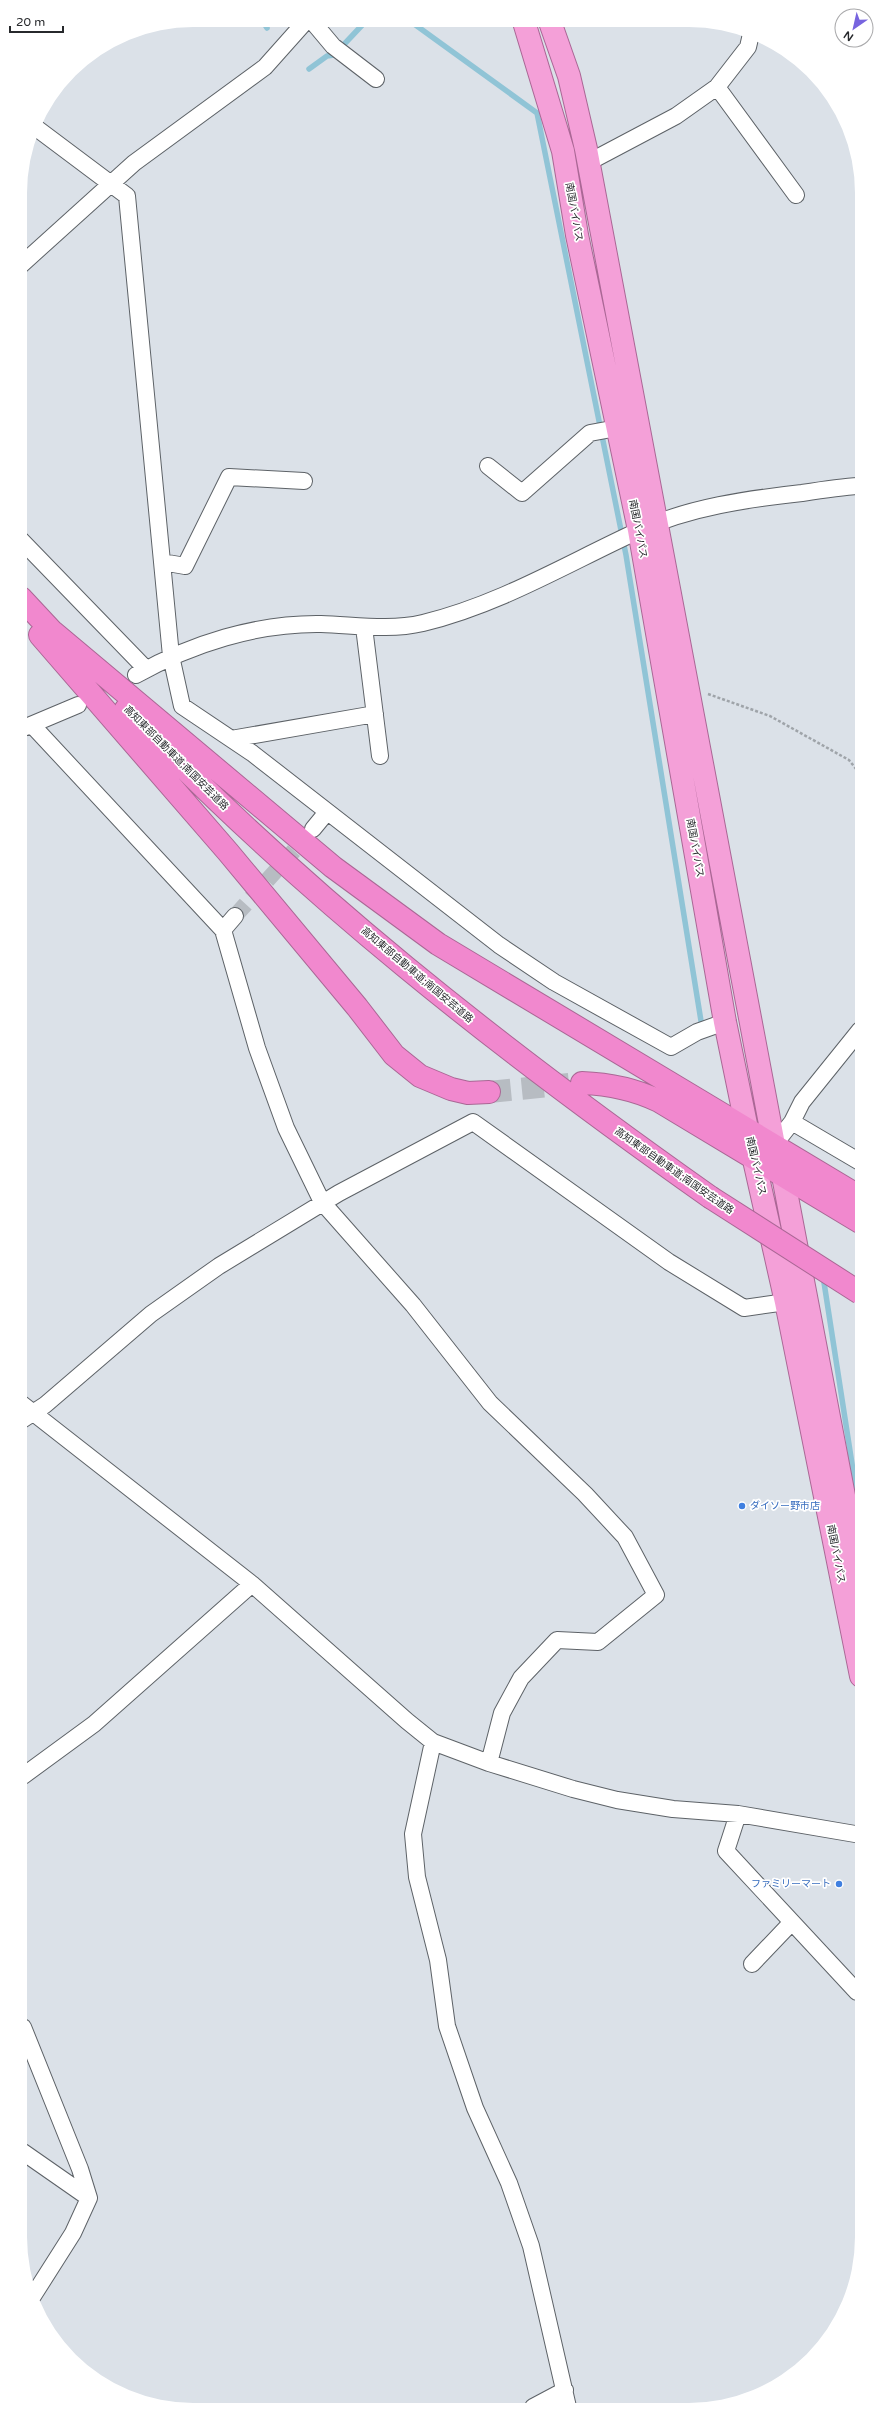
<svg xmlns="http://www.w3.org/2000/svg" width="882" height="2430" viewBox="0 0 882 2430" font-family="'Varela Round','Noto Sans JP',sans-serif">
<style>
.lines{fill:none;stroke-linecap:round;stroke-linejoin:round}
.stream{stroke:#90c4d6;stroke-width:5.5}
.minor-tunnel{stroke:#b7bcc2;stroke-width:16;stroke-dasharray:16 8;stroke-linecap:butt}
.motorway-tunnel{stroke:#b7bcc2;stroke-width:22;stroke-dasharray:22 11;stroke-linecap:butt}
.minor-casing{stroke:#5d6267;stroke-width:18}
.trunk-casing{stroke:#aa6795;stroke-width:24}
.motorway-casing{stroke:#aa6795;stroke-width:24}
.path{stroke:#9fa4a9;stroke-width:2.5;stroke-dasharray:3 2;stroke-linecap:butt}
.minor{stroke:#fff;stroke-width:16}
.trunk{stroke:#f4a0d8;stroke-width:22}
.motorway{stroke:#f188ce;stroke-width:22}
.motorway-bridge-casing{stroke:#aa6795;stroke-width:24;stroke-linecap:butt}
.motorway-bridge{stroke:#f188ce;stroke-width:22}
.shop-dot{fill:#3f7fe0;stroke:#fff;stroke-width:1.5}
.labels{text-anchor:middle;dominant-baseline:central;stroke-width:3.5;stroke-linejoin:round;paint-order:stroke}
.street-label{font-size:10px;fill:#27292c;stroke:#fff}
.shop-label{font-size:10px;fill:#366cbe;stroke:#fff;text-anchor:start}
</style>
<rect width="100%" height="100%" fill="#dbe1e8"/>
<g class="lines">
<!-- stream -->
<path class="stream" d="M262,20L267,28
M410,21L537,113L626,555L701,1021
M309,69L327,56L334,55L366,21
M823,1276L861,1522"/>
<!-- minor-tunnel -->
<path class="minor-tunnel" d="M235,916L309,834"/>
<!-- motorway-tunnel -->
<path class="motorway-tunnel" d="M489,1092L569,1084"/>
<!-- minor casing -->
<g class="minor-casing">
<path id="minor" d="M312,21L333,46L376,79
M717,87L748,47L751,34
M35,127L127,196L171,656L182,706L252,753L499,945L554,982L671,1047L697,1032L725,1022
M589,162L676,116L717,87L796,195
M21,265L134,163L265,67L306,21
M488,466L522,493L590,433L617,428
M21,540L146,669
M162,562L185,566L229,477L304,481
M364,627L380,756
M136,675C191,644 257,623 321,624C355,625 389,631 423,623C501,604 568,563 640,530C690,507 748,499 802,493C821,490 840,487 859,486
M32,725L223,930L257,1048L286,1128L322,1202L413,1305L490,1403L585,1494L625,1537L656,1595L598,1642L557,1640L521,1678L502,1713L489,1763
M21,729L78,705
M231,739L375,714
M313,829L327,812
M223,930L235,916
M792,1122L802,1102L860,1030
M774,1145L792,1122L860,1162
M22,1404L252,1584L407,1721L433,1742L489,1763L573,1789L617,1800L673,1809L738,1814L861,1835
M22,1420L45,1405L151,1314L219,1266L339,1193L473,1122L669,1262L744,1308L786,1302
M433,1742L413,1834L417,1877L438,1960L447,2026L475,2108L509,2183L531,2246L568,2407
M23,1776L94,1724L252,1584
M738,1814L726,1851L857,1992
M752,1964L792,1922
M23,2027L80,2169L89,2198L73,2233L33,2296
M23,2152L89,2198
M533,2407L565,2390"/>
</g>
<!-- trunk casing -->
<g class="trunk-casing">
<path id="trunk" d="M524,22L563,151L577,235L639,530L725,1022L747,1129L786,1302L861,1676
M550,22L569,76L586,149L774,1145L783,1176L861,1585"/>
</g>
<!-- motorway casing -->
<g class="motorway-casing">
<path id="motorway" d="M21,598L62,642
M53,632L333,867L438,944L860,1197
M40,635L228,852L357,1007L394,1055L420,1076L451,1089L468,1093L489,1092
M126,709C301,893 503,1051 710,1197
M582,1083C611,1084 634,1089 659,1101L860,1222"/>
</g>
<!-- path -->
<path class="path" d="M708,694L770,716L849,760L860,774"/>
<!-- minor -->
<use href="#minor" class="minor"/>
<!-- trunk -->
<use href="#trunk" class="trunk"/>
<!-- motorway -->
<use href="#motorway" class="motorway"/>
<!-- motorway-bridge casing -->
<g class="motorway-bridge-casing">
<path id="motorway-bridge" d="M710,1197L860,1293"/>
</g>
<!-- motorway-bridge -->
<use href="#motorway-bridge" class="motorway-bridge"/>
</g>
<!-- markers -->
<g class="shop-dot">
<circle cx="742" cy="1506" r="4"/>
<circle cx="839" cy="1884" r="4"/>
</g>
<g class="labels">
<!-- street labels -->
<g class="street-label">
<text transform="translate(574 212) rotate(80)">南国バイパス</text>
<text transform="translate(638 529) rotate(79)">南国バイパス</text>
<text transform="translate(176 758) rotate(45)">高知東部自動車道;南国安芸道路</text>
<text transform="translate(695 848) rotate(80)">南国バイパス</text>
<text transform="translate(417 975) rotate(40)">高知東部自動車道;南国安芸道路</text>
<text transform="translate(756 1166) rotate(77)">南国バイパス</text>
<text transform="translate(674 1171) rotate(35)">高知東部自動車道;南国安芸道路</text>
<text transform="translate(836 1554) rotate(79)">南国バイパス</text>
</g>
<!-- shop labels -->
<g class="shop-label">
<text x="750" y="1506">ダイソー野市店</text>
<text x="831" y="1884" text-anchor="end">ファミリーマート</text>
</g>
</g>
<!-- crop -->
<path d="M0 0H882V2430H0ZM193 27H689A166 166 0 0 1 855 193V2237A166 166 0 0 1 689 2403H193A166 166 0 0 1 27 2237V193A166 166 0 0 1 193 27Z" fill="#fff" fill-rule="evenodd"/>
<!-- north arrow -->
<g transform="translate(854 28) rotate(214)"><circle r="19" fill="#ffffff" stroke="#a9a9ab"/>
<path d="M0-3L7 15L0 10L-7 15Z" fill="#7764df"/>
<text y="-6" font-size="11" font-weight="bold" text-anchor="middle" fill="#27292c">N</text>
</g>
<!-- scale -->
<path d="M10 26v6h53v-6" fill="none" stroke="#27292c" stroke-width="2"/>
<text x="16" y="26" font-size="12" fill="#27292c" stroke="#ffffff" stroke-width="3" paint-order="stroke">20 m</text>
</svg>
